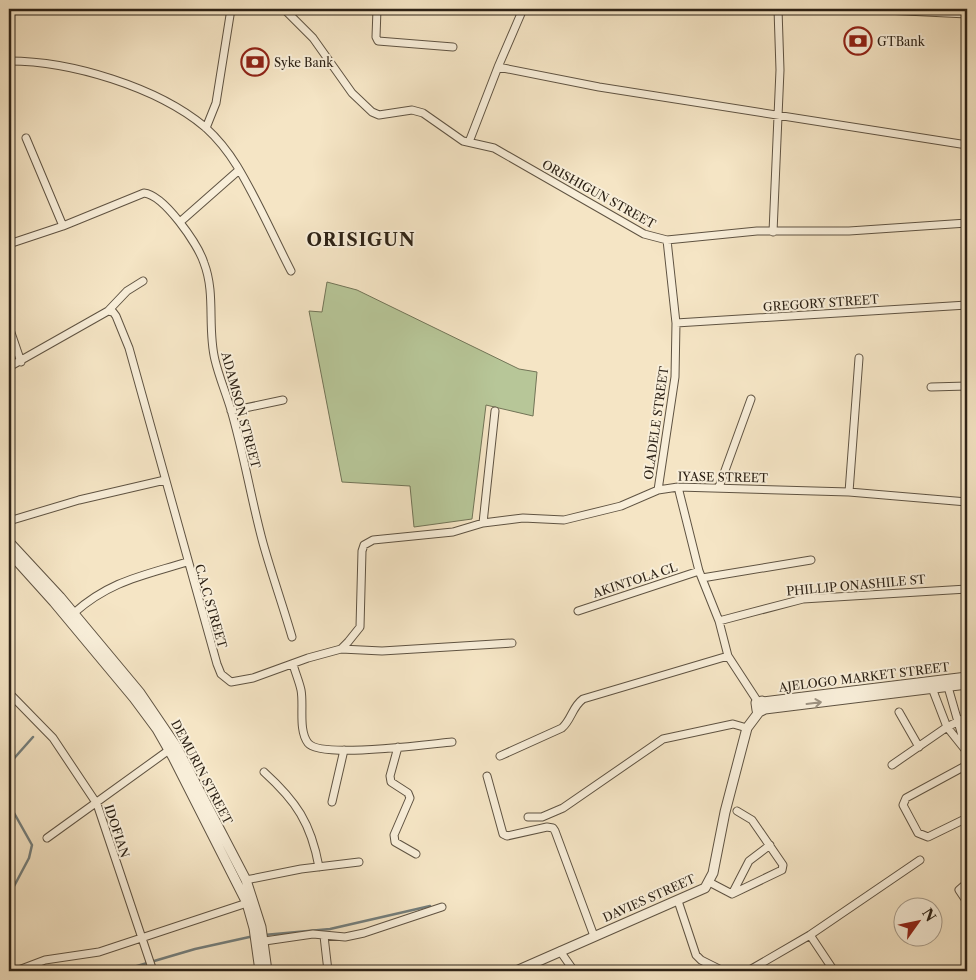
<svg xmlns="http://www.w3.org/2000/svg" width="976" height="980" viewBox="0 0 976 980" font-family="'Libre Caslon Text',serif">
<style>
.green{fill:#b7c698;stroke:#727457}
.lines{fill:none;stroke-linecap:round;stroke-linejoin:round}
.stream{stroke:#737e7c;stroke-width:2.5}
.minor-casing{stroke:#5f5342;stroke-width:9}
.tertiary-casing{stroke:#5f5342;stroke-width:11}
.minor{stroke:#f8eed9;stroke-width:7}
.tertiary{stroke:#f8eed9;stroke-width:9}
.oneway{stroke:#9d9281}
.labels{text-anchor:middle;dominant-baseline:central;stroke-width:4;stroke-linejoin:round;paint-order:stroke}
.poi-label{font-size:12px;fill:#2d2216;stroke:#f8eed9;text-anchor:start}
.street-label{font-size:12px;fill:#2d2216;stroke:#f8eed9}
.district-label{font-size:18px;font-weight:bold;letter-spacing:1px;fill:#2d2216;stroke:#f8eed9}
</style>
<rect width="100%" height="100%" fill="#f5e5c5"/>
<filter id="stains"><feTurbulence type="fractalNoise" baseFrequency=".004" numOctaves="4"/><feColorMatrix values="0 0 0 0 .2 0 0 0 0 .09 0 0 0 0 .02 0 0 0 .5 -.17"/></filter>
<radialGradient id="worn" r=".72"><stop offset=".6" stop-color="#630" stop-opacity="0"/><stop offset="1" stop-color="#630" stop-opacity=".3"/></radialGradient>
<!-- green -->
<path class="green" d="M327,282L357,290L519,369L537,372L533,416L486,405L472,519L414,527L410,486L342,482L309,311L322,312Z"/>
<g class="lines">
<!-- stream -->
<path class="stream" d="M9,764L33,737
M9,804L32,845L29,858L12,890L9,907
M264,935L330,929L430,906
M120,971L195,949L254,936"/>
<!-- minor casing -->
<g class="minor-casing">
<path id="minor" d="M284,9L313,38L352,93L372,112L379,115L412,110L423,113L463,141L494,148L644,234L667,240L757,231H849L967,223
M377,9L376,37L378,41L453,47
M9,61C71,61 157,87 205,127C216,137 229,153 237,166C257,199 273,236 291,271
M498,67L599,87L967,145
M206,128L216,103L231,9
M26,138L63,226
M469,142L498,67L523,9
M180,222L239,170
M773,232L780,70L778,9
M9,244L63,226L144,193C164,195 198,244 204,263C216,294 207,328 215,360C219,377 226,393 231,410C244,454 251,499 263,543C272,575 283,606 292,637
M108,311L127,291L143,281
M676,323L967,305
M9,327L21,362
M9,367L108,311L113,312L116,316L129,348L217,664L221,674L231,682L253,678L308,658L341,649L348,642L360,627L362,551L364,545L373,540L453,532L483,523L523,518L564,520L621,506L658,490L678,487L849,492L967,502
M931,387L967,386
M231,411L283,400
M678,487L699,571L719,621L728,656L758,702
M719,487L751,399
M658,490L675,377L676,323L667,240
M849,492L859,358
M9,521L79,500L165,480
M483,523L495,411
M702,578L811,560
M578,611L699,571
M74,613C110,581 142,576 187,562
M719,621L803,599L967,589
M341,649L382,651L512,643
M293,664C295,672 299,681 301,690C304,705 298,730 308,743C320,759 429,744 452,742
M948,687L965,746
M932,688L947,727L967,752
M9,693L53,738L97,804L153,971
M899,712L919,747
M398,747L390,776L391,782L408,793L410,798L394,835L395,842L416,854
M500,756L562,728C572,719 572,707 583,699L728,656
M892,765L947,727L967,717
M967,765L906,798L903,805L918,833L928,837L967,818
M264,772C296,801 311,823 319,867
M487,776L503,834L507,836L547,827L553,828L555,831L594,936
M332,802L344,750
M528,817H542L563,808L663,739L733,724L747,728
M47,838L169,750
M246,880L301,869L359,862
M709,882L732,894L782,870L783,865L752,820L737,811
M967,883L959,890L967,902
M732,894L749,861L770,845
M678,901L696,955L701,960L723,971
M810,935L834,971
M324,936L328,971
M258,942L313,934L345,937L364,933L442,907
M560,951L574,971
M16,971L45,960L99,952L247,903
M748,971L810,935L920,860"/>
</g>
<!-- tertiary casing -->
<g class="tertiary-casing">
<path id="tertiary" d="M885,9L967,13
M9,542L60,597L140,693L176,746L246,880L261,927L267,971
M9,552L54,602L134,698L157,729L173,757L247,903L254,928L260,971
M763,702L967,677
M765,709L967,684
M516,971L705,888L713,873L725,812L747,728L759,712L765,709L766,706L762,701L756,703L757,710L759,712"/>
</g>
<!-- minor -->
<use href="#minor" class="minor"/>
<!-- tertiary -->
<use href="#tertiary" class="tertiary"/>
</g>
<!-- one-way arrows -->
<defs><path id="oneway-shaft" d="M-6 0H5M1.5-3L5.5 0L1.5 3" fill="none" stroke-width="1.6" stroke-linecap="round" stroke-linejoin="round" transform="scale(1.25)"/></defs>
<use class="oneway" href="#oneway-shaft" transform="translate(814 703) rotate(-7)"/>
<!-- icons -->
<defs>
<g id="bank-ring" transform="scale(1.4375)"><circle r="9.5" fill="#f8eed9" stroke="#8f2418" stroke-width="1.5"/><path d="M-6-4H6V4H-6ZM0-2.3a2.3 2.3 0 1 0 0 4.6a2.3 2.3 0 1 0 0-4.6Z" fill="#8f2418"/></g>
</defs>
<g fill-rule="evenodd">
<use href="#bank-ring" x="858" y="41"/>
<use href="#bank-ring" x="255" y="62"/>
</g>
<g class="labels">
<!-- poi labels -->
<g class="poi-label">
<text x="877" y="41">GTBank</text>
<text x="274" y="62">Syke Bank</text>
</g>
<!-- street labels -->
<g class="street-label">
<text transform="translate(599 194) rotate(29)">ORISHIGUN STREET</text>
<text transform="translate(821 303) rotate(-4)">GREGORY STREET</text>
<text transform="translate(241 410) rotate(75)">ADAMSON STREET</text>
<text transform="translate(656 423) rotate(-82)">OLADELE STREET</text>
<text transform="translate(723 477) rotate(1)">IYASE STREET</text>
<text transform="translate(635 580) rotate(-18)">AKINTOLA CL</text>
<text transform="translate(856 585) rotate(-5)">PHILLIP ONASHILE ST</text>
<text transform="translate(211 606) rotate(74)">C.A.C STREET</text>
<text transform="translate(864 677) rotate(-7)">AJELOGO MARKET STREET</text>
<text transform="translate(202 772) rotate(62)">DEMURIN STREET</text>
<text transform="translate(117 831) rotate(72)">IDOFIAN</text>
<text transform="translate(649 898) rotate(-24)">DAVIES STREET</text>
</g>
<!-- district labels -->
<g class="district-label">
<text x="361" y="240">ORISIGUN</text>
</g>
</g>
<!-- margin -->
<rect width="976" height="980" fill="none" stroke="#f5e5c5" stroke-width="30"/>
<rect x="10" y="10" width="956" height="960" fill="none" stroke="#2d2216" stroke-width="2.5"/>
<rect x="15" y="15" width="946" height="950" fill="none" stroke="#2d2216"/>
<!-- north arrow -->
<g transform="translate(918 922) rotate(57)"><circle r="24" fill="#f8eed9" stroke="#a79c8b"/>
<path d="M0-4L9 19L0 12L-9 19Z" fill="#8f2418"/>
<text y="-8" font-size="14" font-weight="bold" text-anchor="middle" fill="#2d2216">N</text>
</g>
<rect width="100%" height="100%" filter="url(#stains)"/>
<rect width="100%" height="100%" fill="url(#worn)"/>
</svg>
